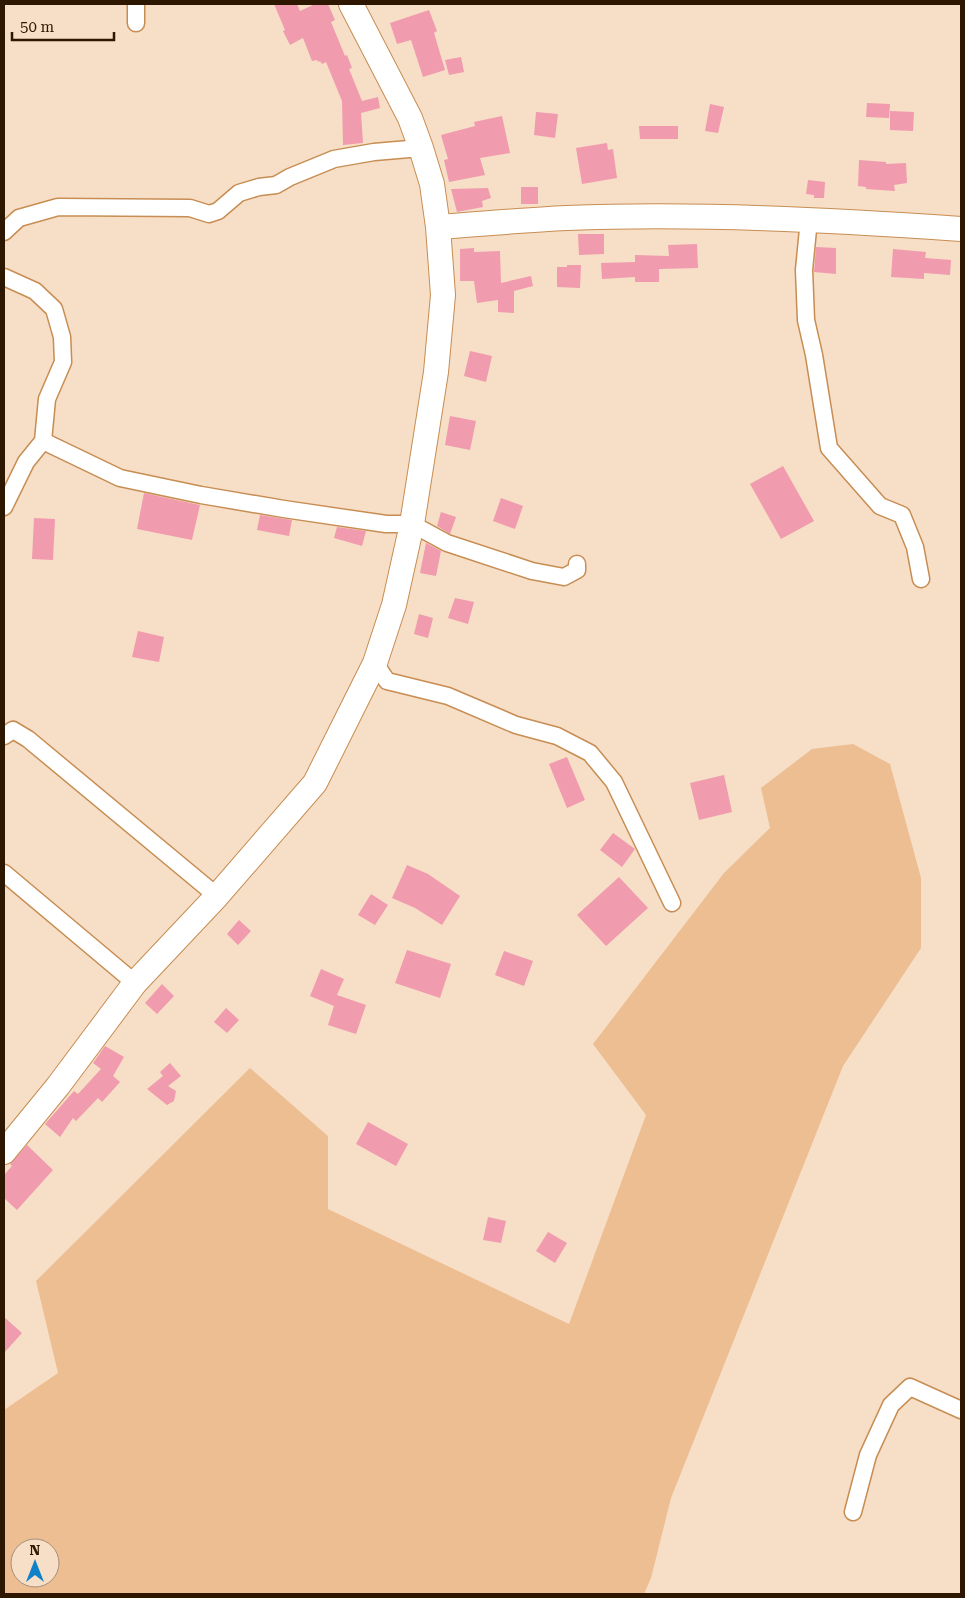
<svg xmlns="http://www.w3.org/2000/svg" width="965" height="1598" viewBox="0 0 965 1598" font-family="'Roboto Serif',serif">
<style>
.green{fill:#edbe92;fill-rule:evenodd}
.building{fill:#f09bae}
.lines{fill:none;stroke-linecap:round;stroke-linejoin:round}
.street-casing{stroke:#c78d52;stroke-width:19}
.secondary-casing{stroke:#c78d52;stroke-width:26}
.street{stroke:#fff;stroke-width:16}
.secondary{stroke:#fff;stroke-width:24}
</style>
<rect width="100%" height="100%" fill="#f7dec7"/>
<!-- green -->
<path class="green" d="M853,744L890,764L921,878V948L843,1066L671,1498L651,1578L644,1594H4V1410L58,1373L36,1281L250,1068L328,1136V1209L569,1324L646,1115L593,1044L724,873L770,828L761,788L812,749ZM20,1548H50V1578H20Z"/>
<!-- building -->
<path class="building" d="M274,4H297L300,11L315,4H328L335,20L331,22L345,56L347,55L352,68L349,69L362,101L378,97L380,108L361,113L363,143L343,145L342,101L326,62L322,64L320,61L318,62L317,60L312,61L303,38L290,45L283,31L285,30Z
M429,10L437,31L434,33L445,70L423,77L411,40L397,44L390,23Z
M461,57L464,72L449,75L445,60Z
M867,103L890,104L889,118L866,117Z
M710,104L724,107L718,133L705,131Z
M890,111L914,112L913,131L890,130Z
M536,112L558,114L555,138L534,135Z
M502,116L510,153L480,158L485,175L449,182L444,160L448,159L441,135L475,126L474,122Z
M639,126H678V139H640Z
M607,143L608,150L613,149L617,178L582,184L576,148Z
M859,160L886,162V164L906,163L907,183L894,185L895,191L866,189V187L858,186Z
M808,180L825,182L824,198H814V195L806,194Z
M521,187H538V204H521Z
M488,188L491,198L482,201L483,207L457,212L451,189Z
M578,234H604V254L579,255Z
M697,244L698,268L659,269V282H635V277L602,279L601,263L635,262V255L669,256L668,245Z
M816,247L836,248V274L814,272Z
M474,248V252L500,251L501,283L531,276L533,286L514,291V313L498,312V300L477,303L474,281H460V249Z
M893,249L926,252L925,258L951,260L950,275L924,273V279L891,277Z
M567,265H581L580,288L557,287V267H567Z
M470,351L492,356L486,382L464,376Z
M450,416L476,421L470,450L445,445Z
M783,466L814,521L781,539L750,484Z
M144,493L200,505L192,540L137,529Z
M501,498L523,506L515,529L493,521Z
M441,512L456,517L450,534L437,526Z
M260,515L292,520L289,536L257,530Z
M34,518L55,519L53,560L32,559Z
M337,527L366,531L362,546L334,538Z
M426,543L441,551L436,576L420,573Z
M455,598L474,602L468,624L448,618Z
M419,614L433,618L428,638L414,634Z
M138,631L164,637L159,662L132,657Z
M567,757L585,800L567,808L549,764Z
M724,775L732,812L699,820L690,783Z
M613,833L635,849L622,867L600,850Z
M407,865L428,874L460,896L442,925L415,908L392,898Z
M619,877L648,908L606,946L577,915Z
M371,894L388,905L375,925L358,915Z
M239,920L251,931L238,945L227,934Z
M407,950L451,964L440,998L395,983Z
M504,951L533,961L524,986L495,975Z
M321,969L344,979L337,995L366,1005L356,1034L328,1025L334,1006L310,996Z
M162,984L174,996L157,1014L145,1003Z
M226,1008L239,1020L227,1033L214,1022Z
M105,1046L124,1057L113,1076L120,1082L102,1102L98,1098L76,1121L73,1118L60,1137L45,1124L74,1091L78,1094L101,1069L93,1063Z
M170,1063L181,1076L168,1086L176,1091L174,1101L167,1105L147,1089L163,1076L160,1072Z
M368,1122L408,1144L396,1166L356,1144Z
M27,1145L53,1170L17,1210L4,1198V1175L12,1166L10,1164Z
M488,1217L506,1221L501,1243L483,1240Z
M548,1232L567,1243L555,1263L536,1251Z
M4,1317L22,1333L4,1353Z"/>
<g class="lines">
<!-- street casing -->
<g class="street-casing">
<path id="street" d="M136,4V23
M809,219L804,270L806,320L814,355L829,448L880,506L902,515L915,547L921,579
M4,232L19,218L58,207L190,208L209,214L218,211L239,193L259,187L276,185L290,177L334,159L374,152L421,148
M4,277L35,291L54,309L62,337L63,362L47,399L43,441L120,478L201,495L284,509L386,524H412L447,543L532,571L564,577L577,570V564
M4,507L26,462L43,441
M375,663L387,681L448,696L516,725L557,736L590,753L614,782L672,903
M4,736L13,730L28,739L217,896
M4,873L135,983
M853,1512L868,1455L891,1405L910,1387L961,1410"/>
</g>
<!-- secondary casing -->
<g class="secondary-casing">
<path id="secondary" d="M438,227C481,224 524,220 567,218C698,213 830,220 961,229
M4,1152L58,1086L135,983L217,896L315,783L375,663L394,605L412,524L436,372L443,295L438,227L432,184L421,148L410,118L351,4"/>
</g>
<!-- street -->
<use href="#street" class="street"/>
<!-- secondary -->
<use href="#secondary" class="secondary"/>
</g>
<!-- border -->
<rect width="965" height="1598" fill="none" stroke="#2d1700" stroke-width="10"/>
<!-- north arrow -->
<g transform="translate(35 1563)"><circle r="24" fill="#f7dec7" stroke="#a68e77"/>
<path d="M0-4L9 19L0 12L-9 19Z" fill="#0e81ca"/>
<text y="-8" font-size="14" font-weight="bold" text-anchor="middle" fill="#2d1700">N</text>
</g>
<!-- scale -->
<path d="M12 32v8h102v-8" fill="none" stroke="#2d1700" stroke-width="2.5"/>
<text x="20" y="32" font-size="15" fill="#2d1700" stroke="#f7dec7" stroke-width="4" paint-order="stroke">50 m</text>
</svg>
